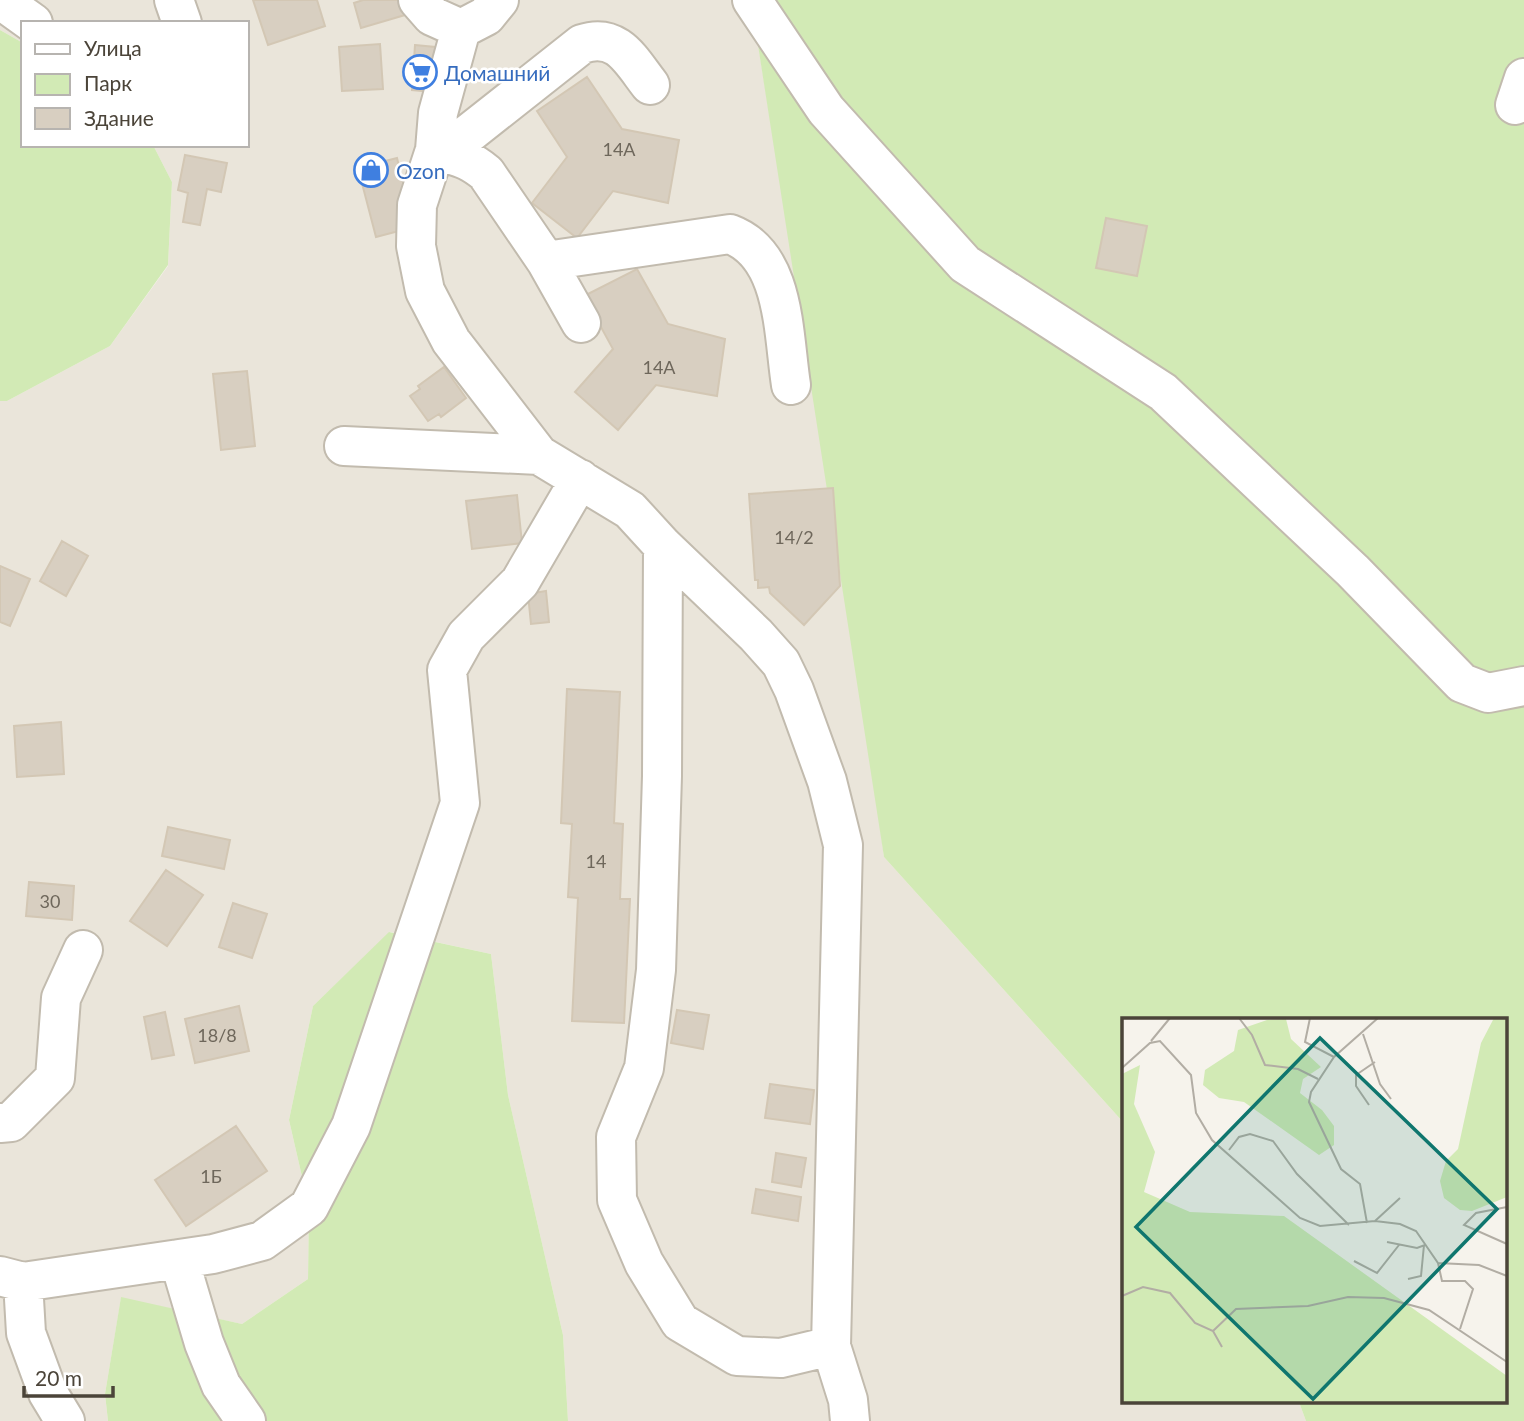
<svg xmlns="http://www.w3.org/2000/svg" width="1524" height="1421" viewBox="0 0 1524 1421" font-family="Lato,sans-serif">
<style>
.residential{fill:#eae5da}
.green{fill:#d2eab5}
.building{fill:#d8cfc1;stroke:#d3c7b4;stroke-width:2}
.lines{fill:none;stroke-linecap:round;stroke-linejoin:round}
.minor-casing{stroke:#c2bbae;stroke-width:42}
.minor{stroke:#fff;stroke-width:38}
.labels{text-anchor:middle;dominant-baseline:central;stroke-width:5;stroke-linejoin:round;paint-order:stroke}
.number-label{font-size:18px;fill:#6e675b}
.shop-label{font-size:21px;fill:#366cbe;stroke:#fff;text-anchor:start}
.inset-road{fill:none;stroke:#b2ada4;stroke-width:2}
.view{fill:#0f766e;fill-opacity:0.15;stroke:#0f766e;stroke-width:3.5}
.inset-edge{fill:none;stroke:#4b4439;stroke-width:3.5}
</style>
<rect width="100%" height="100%" fill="#f6f3ec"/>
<!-- residential -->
<path class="residential" d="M0,0H751L791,250L807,270L884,857L1123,1122V1402H1299L1306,1421H568L563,1335L508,1095L491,954L390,932L313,1006L289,1120L309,1207L308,1279L242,1324L121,1298L105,1394L108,1421H0V401H7L110,346L168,266L172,182L153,145H247V23H23V43L0,30Z"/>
<!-- green -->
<path class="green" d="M751,0H1524V1421H1306L1299,1402H1505V1020H1123V1122L884,857Z
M0,30L23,43V145H153L172,182L168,265L110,346L7,401H0Z
M389,932L491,954L508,1095L563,1335L568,1421H108L105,1394L121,1297L242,1324L308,1279L309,1207L289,1120L313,1006Z"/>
<!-- building -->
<path class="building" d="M253,0H317L325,26L268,45Z
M363,0H400L405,15L361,28L354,3Z
M380,44L383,89L342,91L339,47Z
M415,45L435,47L432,92L412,90Z
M587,77L622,129L679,140L668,203L613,191L577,238L532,203L567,157L537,111Z
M185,155L227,163L221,192L207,189L200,225L183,222L188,193L178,190Z
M397,158L414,227L376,237L358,168Z
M1106,218L1147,226L1137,276L1096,268Z
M637,269L668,324L725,339L717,396L656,385L618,430L575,392L613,349L584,296Z
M444,367L466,398L441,417L439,414L428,421L410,396L420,389L418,386Z
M247,371L255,446L221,450L213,374Z
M833,488L840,586L804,625L770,593L769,587L758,588V580H755L749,494Z
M517,495L522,543L472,549L466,501Z
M62,541L88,556L66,596L40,581Z
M0,566L30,579L10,626L0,622Z
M546,591L549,622L531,624L528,594Z
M567,689L620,692L614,823L623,824L620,899H630L624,1023L572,1021L578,898L568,897L572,824L561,823Z
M61,722L64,774L17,777L14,726Z
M168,827L230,840L224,869L162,856Z
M166,870L203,895L167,946L130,921Z
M29,882L74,886L72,920L26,916Z
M233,903L267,914L252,958L219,947Z
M239,1006L249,1051L195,1063L185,1019Z
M677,1010L709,1015L703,1049L671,1043Z
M165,1012L174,1055L152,1059L144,1017Z
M770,1084L814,1090L810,1124L765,1118Z
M236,1126L267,1171L186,1226L155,1180Z
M776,1153L806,1158L801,1187L772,1182Z
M756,1189L801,1197L798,1221L752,1213Z"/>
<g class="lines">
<!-- minor casing -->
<g class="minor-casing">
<path id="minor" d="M1,0L33,23
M174,0L182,23
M418,0L432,16L461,29L438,113L435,150L417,205L416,246L425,291L451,341L539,455L630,510L663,546L756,635L781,663L794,690L827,781L843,845L831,1346L848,1400L850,1421
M752,0L826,110L965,264L1163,392L1353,571L1462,683L1488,693L1524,686
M461,29L486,16L499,0
M1515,105L1524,78
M435,150C458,158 465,156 486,173L546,261L581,323
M444,153L582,44C618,32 631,61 650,85
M546,261L730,234C786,255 783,334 791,385
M344,446L539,455
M663,546L662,776L656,970L644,1068L616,1137L617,1200L644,1263L680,1322L737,1356L781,1358L831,1346
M0,1123L11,1122L55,1078L61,998L83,950
M179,1259L204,1343L221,1385L246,1421
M0,1276L23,1282L213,1254L262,1241L309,1207L351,1126L460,803L447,670L466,636L520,582L580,479
M23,1282L26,1333L48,1393L65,1421"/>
</g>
<!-- minor -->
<use href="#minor" class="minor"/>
</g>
<!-- icons -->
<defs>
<g id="supermarket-ring" transform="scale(1.75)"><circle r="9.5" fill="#fff" stroke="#3f7fe0" stroke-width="1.5"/><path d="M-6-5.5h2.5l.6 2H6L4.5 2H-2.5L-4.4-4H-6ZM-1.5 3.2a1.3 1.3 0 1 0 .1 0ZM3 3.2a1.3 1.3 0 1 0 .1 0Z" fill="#3f7fe0"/></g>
<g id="shop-ring" transform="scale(1.75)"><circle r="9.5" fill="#fff" stroke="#3f7fe0" stroke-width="1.5"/><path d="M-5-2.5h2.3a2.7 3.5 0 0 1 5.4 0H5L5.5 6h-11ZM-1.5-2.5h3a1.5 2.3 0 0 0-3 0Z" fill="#3f7fe0"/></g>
</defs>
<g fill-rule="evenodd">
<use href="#supermarket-ring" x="420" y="72"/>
<use href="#shop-ring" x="371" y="170"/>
</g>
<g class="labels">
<!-- number labels -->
<g class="number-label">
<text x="619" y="149">14А</text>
<text x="659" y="367">14А</text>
<text x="794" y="537">14/2</text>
<text x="596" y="861">14</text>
<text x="50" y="901">30</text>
<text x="217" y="1035">18/8</text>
<text x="211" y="1176">1Б</text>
</g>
<!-- shop labels -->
<g class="shop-label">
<text x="444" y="72">Домашний</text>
<text x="396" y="170">Ozon</text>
</g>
</g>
<!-- overview -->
<g transform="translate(1122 1018)">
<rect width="385" height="385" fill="#f6f3ec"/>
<path d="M372,0H385V179L350,193L338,192L322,180L318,163L324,143L336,131L359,25ZM164,1L169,21L199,49L181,61L178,75L200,92L212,108V127L197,137L122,84L97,80L81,67L83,52L112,33L116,12L145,2ZM18,47L12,86L33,134L22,174L68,194L162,198L385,358V385H0V56Z" fill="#d2eab5"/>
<path class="inset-road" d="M117,0L130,17L143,47L176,51L196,61M188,0L183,24L212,39M241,16L258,66L269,81M29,23L48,0M0,50L28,25L38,23L69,57L74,95L90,122L178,200L198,208L253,203L278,206L294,213L316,245L357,247L385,258M247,87L234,68V57L253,44M107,132L117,119L128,116L151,123L175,156L227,207M385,189L354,195L342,207L385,226M253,203L278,180M245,205L238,166L219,151L187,84L189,74L212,39L256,0M265,224L295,230L303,227M232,243L255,255L277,227M316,245L320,263H343L351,271L338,311M286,261L299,258L302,227M0,278L21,269L48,275L73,305L91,313L100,329M91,313L114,291L186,288L226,279L262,280L307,292L385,344"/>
<path class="view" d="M198,20L375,191L191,381L14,209Z"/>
<rect width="385" height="385" class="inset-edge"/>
</g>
<!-- legend -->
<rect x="21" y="21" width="228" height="126" fill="#ffffff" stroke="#b7b4b0" stroke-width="2"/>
<rect x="35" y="44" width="35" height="10" fill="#ffffff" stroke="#b7b4b0" stroke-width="2"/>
<text x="84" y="56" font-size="21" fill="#4b4439">Улица</text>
<rect x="35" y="74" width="35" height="21" fill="#d2eab5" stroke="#b7b4b0" stroke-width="2"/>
<text x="84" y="91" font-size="21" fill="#4b4439">Парк</text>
<rect x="35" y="108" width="35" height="21" fill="#d8cfc1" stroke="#b7b4b0" stroke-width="2"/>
<text x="84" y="126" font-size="21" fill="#4b4439">Здание</text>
<!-- scale -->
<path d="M24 1386v10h89v-10" fill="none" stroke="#4b4439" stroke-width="3.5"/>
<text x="35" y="1386" font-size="21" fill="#4b4439" stroke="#ffffff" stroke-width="5" paint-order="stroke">20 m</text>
</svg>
